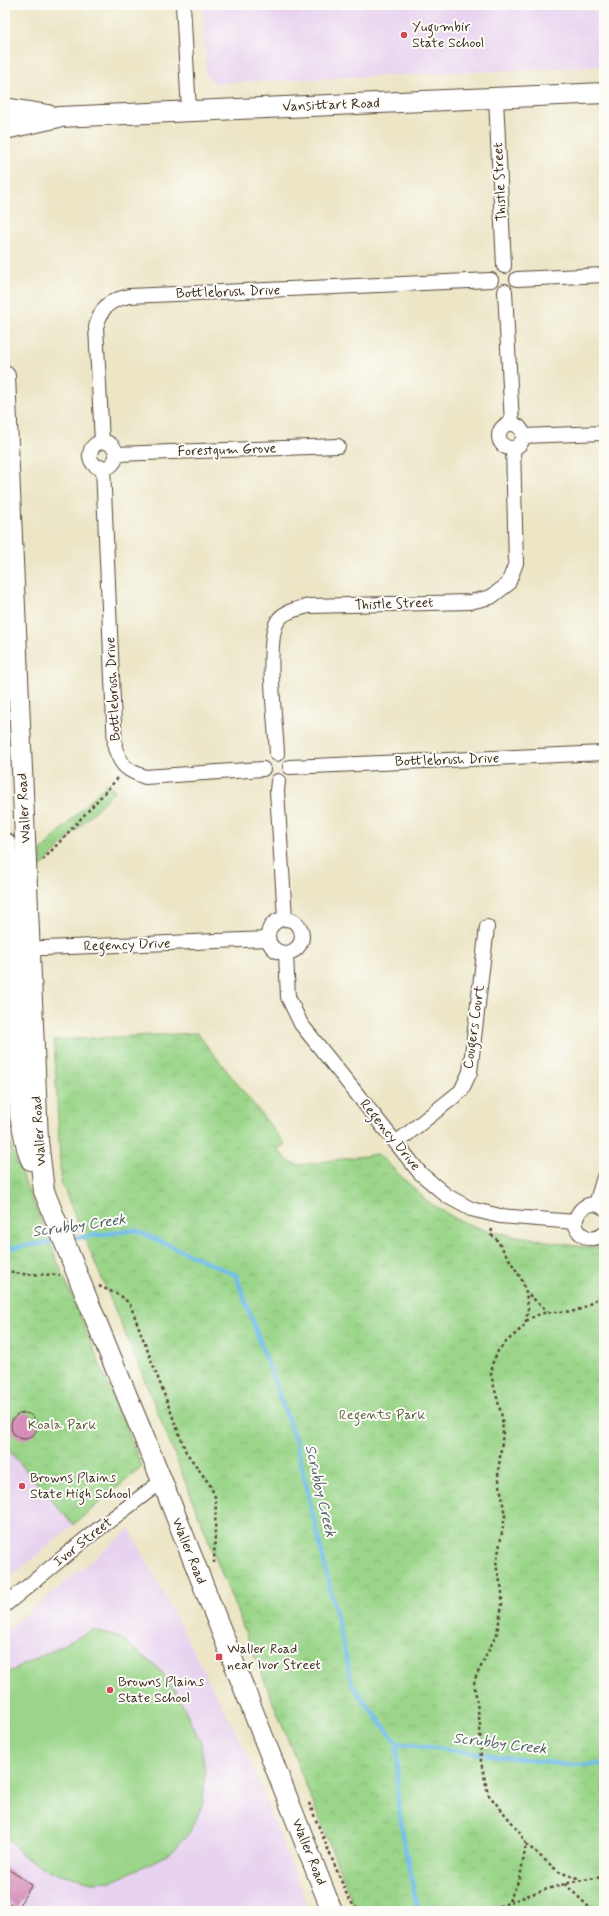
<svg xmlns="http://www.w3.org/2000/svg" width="609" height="1916" viewBox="0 0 609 1916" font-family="Mynerve,sans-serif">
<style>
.built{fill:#e7d2ef}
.grass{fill:url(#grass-dots);stroke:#6a8054}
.park{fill:url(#park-crowns);stroke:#6a8054}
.pitch{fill:#9ad589;stroke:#6a8054}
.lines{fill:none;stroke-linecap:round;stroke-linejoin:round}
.stream{stroke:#72bdeb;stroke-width:4.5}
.building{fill:url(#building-hatch)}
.street-casing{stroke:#564637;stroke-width:16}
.secondary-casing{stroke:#564637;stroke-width:22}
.path{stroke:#564637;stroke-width:2.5;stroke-dasharray:3 3;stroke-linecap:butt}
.street{stroke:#fff;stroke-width:14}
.secondary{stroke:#fff;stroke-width:20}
.secondary-bridge-casing{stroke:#564637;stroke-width:22;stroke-linecap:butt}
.secondary-bridge{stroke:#fff;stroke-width:20}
.poi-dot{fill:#d1495b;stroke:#fdfcf7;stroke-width:1.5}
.labels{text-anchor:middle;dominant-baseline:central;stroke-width:4;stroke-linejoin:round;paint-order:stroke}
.poi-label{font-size:14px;fill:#3b2a1e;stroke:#fdfcf7;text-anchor:start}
.street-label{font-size:14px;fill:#3b2a1e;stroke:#fdfcf7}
.park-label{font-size:14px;fill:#585d3e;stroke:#fdfcf7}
.water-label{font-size:15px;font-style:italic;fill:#4e5d66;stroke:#fdfcf7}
</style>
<defs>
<pattern id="grass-dots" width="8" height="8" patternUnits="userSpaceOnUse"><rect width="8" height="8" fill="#9ad589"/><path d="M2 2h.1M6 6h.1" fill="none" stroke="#86b776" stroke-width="1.8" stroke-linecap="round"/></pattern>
<pattern id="park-crowns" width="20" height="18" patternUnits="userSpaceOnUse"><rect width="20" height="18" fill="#9ad589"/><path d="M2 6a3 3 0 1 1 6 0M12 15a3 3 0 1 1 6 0" fill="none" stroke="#86b776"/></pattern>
<pattern id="building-hatch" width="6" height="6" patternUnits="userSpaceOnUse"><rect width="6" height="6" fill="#da92bd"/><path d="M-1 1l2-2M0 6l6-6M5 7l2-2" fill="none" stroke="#b27799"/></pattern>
</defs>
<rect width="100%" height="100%" fill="#fdfcf7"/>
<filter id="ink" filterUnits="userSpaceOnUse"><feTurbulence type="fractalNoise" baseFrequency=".025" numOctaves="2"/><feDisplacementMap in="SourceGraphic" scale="8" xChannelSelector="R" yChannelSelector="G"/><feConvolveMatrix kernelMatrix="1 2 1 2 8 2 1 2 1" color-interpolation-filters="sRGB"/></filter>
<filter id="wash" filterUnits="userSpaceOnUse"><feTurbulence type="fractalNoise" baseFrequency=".012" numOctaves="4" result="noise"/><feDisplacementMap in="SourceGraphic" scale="16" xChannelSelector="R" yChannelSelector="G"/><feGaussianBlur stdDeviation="0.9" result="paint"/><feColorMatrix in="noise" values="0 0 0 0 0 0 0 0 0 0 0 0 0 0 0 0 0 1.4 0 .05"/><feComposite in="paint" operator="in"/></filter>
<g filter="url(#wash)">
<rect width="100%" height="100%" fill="#ece6c7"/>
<!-- built -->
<path class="built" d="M203,5H604V66L217,83L210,80L206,74Z
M5,1446L73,1525L5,1582Z
M130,1529L244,1748L310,1911H5V1632Z"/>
<!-- grass -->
<path class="grass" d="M107,783L115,790L41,867V851Z"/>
<!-- park -->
<path class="park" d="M197,1033L285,1144L277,1150L290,1162L300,1165L378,1154L427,1201L456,1219L487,1231L584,1247H604V1911H356L148,1388L61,1182L54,1040Z
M5,1118L13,1153L142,1467L73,1525L5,1446V1395L7,1391L5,1383Z"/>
<!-- pitch -->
<path class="pitch" d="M93,1630L121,1638L161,1671L176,1691L201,1743L205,1773L203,1803L189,1833L171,1853L113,1881L92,1882L49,1871L25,1858L5,1834V1674Z"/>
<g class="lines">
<!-- stream -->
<path class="stream" d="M5,1238L11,1248L59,1241
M68,1239L135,1230L236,1275L296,1442L353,1687L397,1743L568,1765L604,1764
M397,1743L398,1803L406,1853L418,1911"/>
</g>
<g id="blocks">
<!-- building -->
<path class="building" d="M11 1426a13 13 0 1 1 26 0a13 13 0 1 1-26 0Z
M5,1867L32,1885L17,1908L5,1900Z"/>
</g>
</g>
<g filter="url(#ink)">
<use href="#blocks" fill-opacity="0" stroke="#564637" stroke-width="1"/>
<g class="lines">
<!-- street casing -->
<g class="street-casing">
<path id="street" d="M183,5L189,111
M496,98L504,266
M517,279L604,275
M505,291L512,424
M499 436a12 12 0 1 1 24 0a12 12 0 1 1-24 0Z
M523,436L604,433
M102,442L96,327C102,306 108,301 129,296L491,280
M90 455a13 13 0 1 1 26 0a13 13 0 1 1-26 0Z
M116,454L338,446
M103,467L115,748C122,767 126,770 145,777L263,769
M277,754C276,726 265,645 277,622C283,611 298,609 309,606L470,602L491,597L508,584L516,563L513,448
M290,767L604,753
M278,781L277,791L285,918
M268 936a17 17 0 1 1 34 0a17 17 0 1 1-34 0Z
M20,949L268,939
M286,954L288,997L301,1024L420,1173L447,1196L471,1209L500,1216L575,1222
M396,1143L461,1091L470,1072L487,927
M596,1204L604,1177
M604,1208C583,1193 563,1227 586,1237C593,1240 598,1238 604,1234
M5,1605L88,1537L162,1481"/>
</g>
<!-- secondary casing -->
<g class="secondary-casing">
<path id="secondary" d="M5,108L48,115
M5,129L59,117L604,93
M5,376L38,1140L44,1191
M5,843L20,1116L27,1148L31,1160
M92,1311L162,1481L332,1911"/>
</g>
<!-- path -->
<path class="path" d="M43,860L118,778
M492,1229L491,1235L495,1237L521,1278L526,1292L547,1311
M5,1270L20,1274L60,1275
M99,1286L121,1296L130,1304L186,1452L210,1485L216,1499L214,1563
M526,1321C547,1308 553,1314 574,1311C584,1309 595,1300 604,1294
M309,1803L349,1900L359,1911
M526,1844L559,1872L580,1879
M565,1884L593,1911
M509,1901L520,1878L526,1844L519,1831L488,1794L481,1762L480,1725L474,1681L497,1633L502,1605V1590L496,1565L505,1516L498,1473L503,1433L502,1417L491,1375L493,1362L498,1351L505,1343L523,1327L526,1321L528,1309L526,1292
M488,1911C525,1896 563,1881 604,1877"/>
<!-- street -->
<use href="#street" class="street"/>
<!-- secondary -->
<use href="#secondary" class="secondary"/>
<!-- secondary-bridge casing -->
<g class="secondary-bridge-casing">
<path id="secondary-bridge" d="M44,1191L92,1311"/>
</g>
<!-- secondary-bridge -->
<use href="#secondary-bridge" class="secondary-bridge"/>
</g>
</g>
<!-- markers -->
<g class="poi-dot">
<circle cx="404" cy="35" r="4"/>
<circle cx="22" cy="1486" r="4"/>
<rect x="215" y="1653" width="8" height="8" rx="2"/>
<circle cx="110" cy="1690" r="4"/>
</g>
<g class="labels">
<!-- poi labels -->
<g class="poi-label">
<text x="412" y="27">Yugumbir<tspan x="412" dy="16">State School</tspan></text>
<text x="30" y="1478">Browns Plains<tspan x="30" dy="16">State High School</tspan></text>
<text x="227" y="1649">Waller Road<tspan x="227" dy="16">near Ivor Street</tspan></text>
<text x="118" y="1682">Browns Plains<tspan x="118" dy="16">State School</tspan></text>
</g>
<!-- street labels -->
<g class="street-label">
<text transform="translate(331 105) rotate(-2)">Vansittart Road</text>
<text transform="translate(500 182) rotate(-93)">Thistle Street</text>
<text transform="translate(228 292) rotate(-2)">Bottlebrush Drive</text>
<text transform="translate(227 450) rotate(-2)">Forestgum Grove</text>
<text transform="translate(394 604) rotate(-2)">Thistle Street</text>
<text transform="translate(113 689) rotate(-93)">Bottlebrush Drive</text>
<text transform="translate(447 760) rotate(-2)">Bottlebrush Drive</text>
<text transform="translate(24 808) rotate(-93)">Waller Road</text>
<text transform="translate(127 945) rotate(-2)">Regency Drive</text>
<text transform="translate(474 1027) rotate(-82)">Cougers Court</text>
<text transform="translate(39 1131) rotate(-94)">Waller Road</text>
<text transform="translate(390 1135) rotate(51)">Regency Drive</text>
<text transform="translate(83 1542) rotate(-38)">Ivor Street</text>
<text transform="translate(189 1551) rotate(68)">Waller Road</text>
<text transform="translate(309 1852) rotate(68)">Waller Road</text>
</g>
<!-- park labels -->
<g class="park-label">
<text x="382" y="1415">Regents Park</text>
<text x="62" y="1425">Koala Park</text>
</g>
<!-- water labels -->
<g class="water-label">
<text transform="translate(79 1226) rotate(-8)">Scrubby Creek</text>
<text transform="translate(320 1491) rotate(77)">Scrubby Creek</text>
<text transform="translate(500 1744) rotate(7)">Scrubby Creek</text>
</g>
</g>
<!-- margin -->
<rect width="609" height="1916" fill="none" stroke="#fdfcf7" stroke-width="20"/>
</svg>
